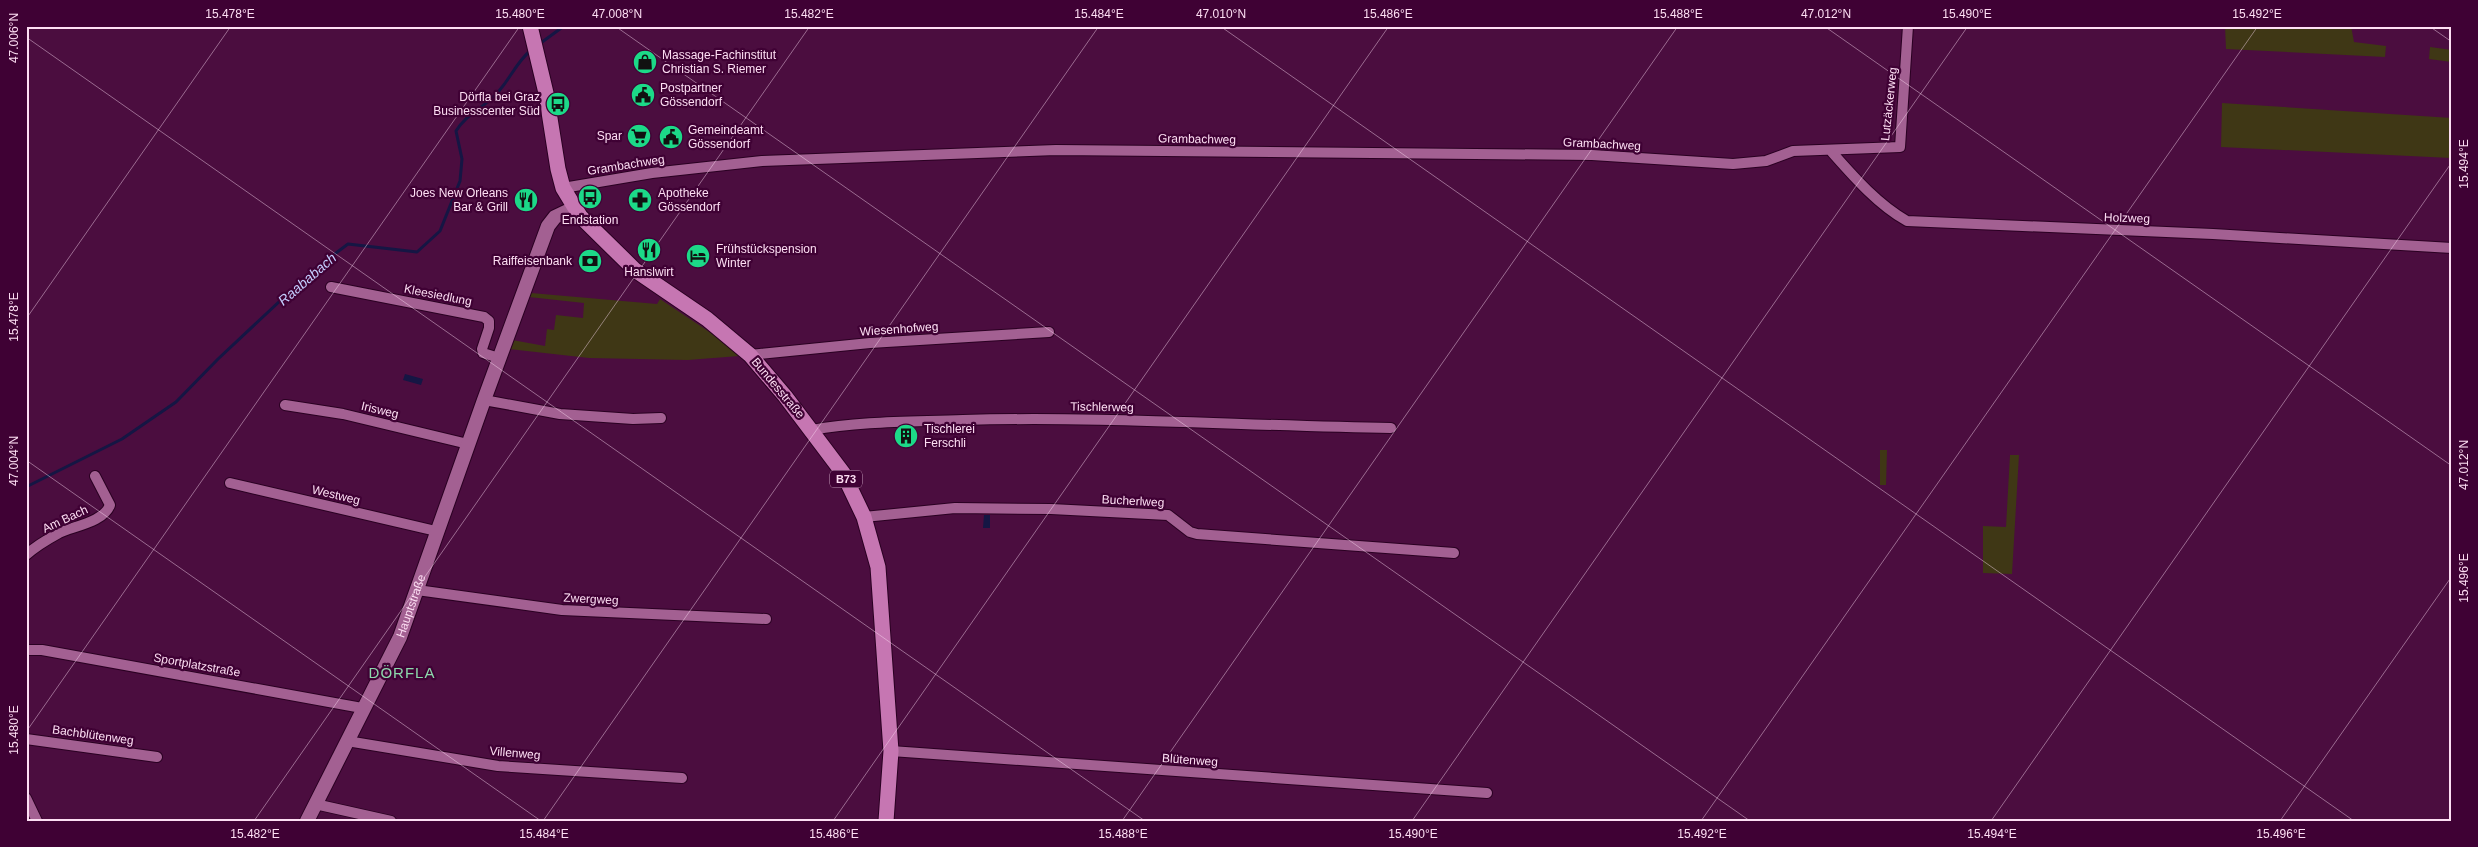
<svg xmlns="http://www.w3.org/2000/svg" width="2478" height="847" viewBox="0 0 2478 847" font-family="Arial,sans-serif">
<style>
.green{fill:#3f3715}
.water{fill:#151644}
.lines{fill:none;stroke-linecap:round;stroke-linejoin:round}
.stream{stroke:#151644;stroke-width:3}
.street-casing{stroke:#2a0022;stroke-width:12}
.secondary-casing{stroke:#2a0022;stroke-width:16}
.primary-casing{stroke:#2a0022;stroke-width:17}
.street{stroke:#a36092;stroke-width:10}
.secondary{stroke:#a36092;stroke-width:14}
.primary{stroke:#c676b2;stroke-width:15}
.ticks{fill:none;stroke:#fddef3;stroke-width:1;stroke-opacity:0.45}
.labels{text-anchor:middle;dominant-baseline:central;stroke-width:4.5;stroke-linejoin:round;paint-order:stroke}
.shield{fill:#3f0134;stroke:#c49cba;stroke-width:1}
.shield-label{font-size:11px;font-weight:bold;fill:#fddef3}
.poi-label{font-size:12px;fill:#fddef3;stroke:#3f0134;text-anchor:start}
.street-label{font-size:12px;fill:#fddef3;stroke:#3f0134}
.water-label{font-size:14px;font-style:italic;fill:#c4cdfe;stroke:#3f0134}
.quarter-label{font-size:15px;letter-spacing:1px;fill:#8dd9ac;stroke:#3f0134}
.neatline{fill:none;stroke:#fddef3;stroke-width:2}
.ticks-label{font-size:12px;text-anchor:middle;fill:#fddef3}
</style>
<rect width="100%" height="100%" fill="#4b0d3f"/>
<!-- green -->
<path class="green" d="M2225,26H2351L2354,42L2386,46L2385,57L2226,49Z
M2430,47L2452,50V62L2429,59Z
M2222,103L2452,118L2451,158L2221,147Z
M531,293L657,304L660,299L717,337L739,356L688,360L589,358L509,349L512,340L545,346L547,329L554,330L556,315L583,318L584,303L529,297Z
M1880,450H1887L1886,485H1880Z
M2010,455H2019L2012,574L1983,573V526L2006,527Z"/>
<!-- water -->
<path class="water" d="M405,374L423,379L421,385L403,380Z
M984,515H990V528H983Z"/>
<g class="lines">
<!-- stream -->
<path class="stream" d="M538,45L564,26
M26,487L122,439L176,402L218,359L312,271L348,244L417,252L440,231L460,181L462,159L456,131C465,116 479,110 491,99C508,85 514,64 531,50"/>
<!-- street casing -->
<g class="street-casing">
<path id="street" d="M1830,150C1853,176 1877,204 1907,221L2213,234L2452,248
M563,188L652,173L762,161L1056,150L1592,155L1733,164L1766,161L1793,151L1900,147L1908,26
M331,287L484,317L489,321V328L482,349L483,353L499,358
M750,355L870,343L1049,332
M484,400L560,414L633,419L661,418
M285,405L343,414L468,444
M812,430C861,421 914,422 963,420C1106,416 1248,426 1391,428
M230,483L436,531
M864,517L955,508L1051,509L1168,515L1190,532L1197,534L1454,553
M26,555C36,546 48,539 59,533C74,526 104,522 110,505L95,476
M417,590L562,610L766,619
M26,650H42L362,708
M26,739L157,757
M347,741L498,766L682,778
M891,751L1487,793
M26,798L37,821
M315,804L391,821"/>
</g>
<!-- secondary casing -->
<g class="secondary-casing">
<g id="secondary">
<path id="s1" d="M307,821L400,637L484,400L548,226L555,217L574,208"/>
</g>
</g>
<!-- primary casing -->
<g class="primary-casing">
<path id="primary" d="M530,26L546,93L558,169L563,188L580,216L635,270L707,319L750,355L785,396L843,473L864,517L878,567L891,751L886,821"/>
</g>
<!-- street -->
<use href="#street" class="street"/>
<!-- secondary -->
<use href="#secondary" class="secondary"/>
<!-- primary -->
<use href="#primary" class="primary"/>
</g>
<!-- ticks -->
<path class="ticks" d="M615,26L1750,821M1220,26L2354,821M1824,26L2452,466M2429,26L2452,42M26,37L1145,821M26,319L231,26M26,460L541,821M26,732L520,26M254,821L810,26M543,821L1099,26M833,821L1389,26M1122,821L1678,26M1412,821L1968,26M1701,821L2258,26M1991,821L2452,162M2280,821L2452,576"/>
<!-- icons -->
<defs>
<g id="shop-disc" transform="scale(1.25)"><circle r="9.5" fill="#1cd988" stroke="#3f0134"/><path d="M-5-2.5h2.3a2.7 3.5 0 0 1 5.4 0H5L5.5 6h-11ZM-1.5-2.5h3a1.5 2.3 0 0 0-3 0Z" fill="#111"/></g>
<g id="civic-disc" transform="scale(1.25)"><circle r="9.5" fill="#1cd988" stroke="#3f0134"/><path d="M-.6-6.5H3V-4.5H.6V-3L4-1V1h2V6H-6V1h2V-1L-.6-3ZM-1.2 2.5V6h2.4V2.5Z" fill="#111"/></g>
<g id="bus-disc" transform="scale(1.25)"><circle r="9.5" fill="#1cd988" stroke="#3f0134"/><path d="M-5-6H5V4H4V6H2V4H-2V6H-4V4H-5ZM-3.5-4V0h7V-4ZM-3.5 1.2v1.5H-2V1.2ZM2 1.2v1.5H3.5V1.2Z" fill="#111"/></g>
<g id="supermarket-disc" transform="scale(1.25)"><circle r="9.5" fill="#1cd988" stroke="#3f0134"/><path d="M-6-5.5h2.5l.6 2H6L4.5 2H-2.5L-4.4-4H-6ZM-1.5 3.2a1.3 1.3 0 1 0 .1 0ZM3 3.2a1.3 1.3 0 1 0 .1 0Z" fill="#111"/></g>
<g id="restaurant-disc" transform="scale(1.25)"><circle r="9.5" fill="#1cd988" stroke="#3f0134"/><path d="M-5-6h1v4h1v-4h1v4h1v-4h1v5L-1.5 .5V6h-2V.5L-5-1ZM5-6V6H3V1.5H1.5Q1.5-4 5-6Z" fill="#111"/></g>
<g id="pharmacy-disc" transform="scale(1.25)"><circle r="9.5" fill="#1cd988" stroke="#3f0134"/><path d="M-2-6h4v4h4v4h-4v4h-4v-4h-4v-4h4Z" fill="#111"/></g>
<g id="hotel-disc" transform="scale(1.25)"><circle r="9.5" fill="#1cd988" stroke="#3f0134"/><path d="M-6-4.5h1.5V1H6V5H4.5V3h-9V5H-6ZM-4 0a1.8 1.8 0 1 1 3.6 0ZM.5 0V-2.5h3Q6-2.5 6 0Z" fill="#111"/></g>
<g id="bank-disc" transform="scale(1.25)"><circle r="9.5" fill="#1cd988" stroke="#3f0134"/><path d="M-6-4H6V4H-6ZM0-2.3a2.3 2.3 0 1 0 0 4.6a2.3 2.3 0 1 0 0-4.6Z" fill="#111"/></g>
<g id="building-disc" transform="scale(1.25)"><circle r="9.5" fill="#1cd988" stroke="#3f0134"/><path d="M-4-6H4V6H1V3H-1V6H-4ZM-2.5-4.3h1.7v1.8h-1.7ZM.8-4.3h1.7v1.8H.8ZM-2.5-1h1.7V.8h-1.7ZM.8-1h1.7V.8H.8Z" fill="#111"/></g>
</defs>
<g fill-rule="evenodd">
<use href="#shop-disc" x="645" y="62"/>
<use href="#civic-disc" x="643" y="95"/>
<use href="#bus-disc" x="558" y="104"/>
<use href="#supermarket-disc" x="639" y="136"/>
<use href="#civic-disc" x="671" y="137"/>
<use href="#bus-disc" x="590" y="197"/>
<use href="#restaurant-disc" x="526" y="200"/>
<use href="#pharmacy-disc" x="640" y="200"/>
<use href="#restaurant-disc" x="649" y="250"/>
<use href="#hotel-disc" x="698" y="256"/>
<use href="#bank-disc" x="590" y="261"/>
<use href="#building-disc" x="906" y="436"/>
</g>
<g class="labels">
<!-- shield labels -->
<rect class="shield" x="830" y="470.5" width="32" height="17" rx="4"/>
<g class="shield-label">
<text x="846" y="479">B73</text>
</g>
<!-- poi labels -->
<g class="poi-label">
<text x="662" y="55">Massage-Fachinstitut<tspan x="662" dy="14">Christian S. Riemer</tspan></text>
<text x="660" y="88">Postpartner<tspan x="660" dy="14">Gössendorf</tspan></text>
<text x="540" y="97" text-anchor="end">Dörfla bei Graz<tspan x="540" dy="14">Businesscenter Süd</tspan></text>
<text x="688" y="130">Gemeindeamt<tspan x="688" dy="14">Gössendorf</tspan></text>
<text x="622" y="136" text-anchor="end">Spar</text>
<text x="508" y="193" text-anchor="end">Joes New Orleans<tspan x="508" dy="14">Bar &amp; Grill</tspan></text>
<text x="658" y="193">Apotheke<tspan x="658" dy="14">Gössendorf</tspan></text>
<text x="590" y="220" text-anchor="middle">Endstation</text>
<text x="716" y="249">Frühstückspension<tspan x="716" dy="14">Winter</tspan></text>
<text x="572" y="261" text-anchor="end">Raiffeisenbank</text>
<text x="649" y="272" text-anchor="middle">Hanslwirt</text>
<text x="924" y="429">Tischlerei<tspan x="924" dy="14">Ferschli</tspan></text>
</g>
<!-- street labels -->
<g class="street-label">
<text transform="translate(1889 104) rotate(-84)">Lutzäckerweg</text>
<text transform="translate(1197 139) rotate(1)">Grambachweg</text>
<text transform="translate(1602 144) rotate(3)">Grambachweg</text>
<text transform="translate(626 165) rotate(-9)">Grambachweg</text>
<text transform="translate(2127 218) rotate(2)">Holzweg</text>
<text transform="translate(438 295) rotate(11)">Kleesiedlung</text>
<text transform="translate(899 329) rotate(-4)">Wiesenhofweg</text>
<text transform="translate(778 388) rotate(50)">Bundesstraße</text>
<text transform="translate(1102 407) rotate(1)">Tischlerweg</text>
<text transform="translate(380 410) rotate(13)">Irisweg</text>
<text transform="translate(336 495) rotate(13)">Westweg</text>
<text transform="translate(1133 501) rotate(3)">Bucherlweg</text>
<text transform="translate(65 519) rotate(-25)">Am Bach</text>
<text transform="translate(591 599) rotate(3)">Zwergweg</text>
<text stroke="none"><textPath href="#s1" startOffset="239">Hauptstraße</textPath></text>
<text transform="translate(197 665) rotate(10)">Sportplatzstraße</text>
<text transform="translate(93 735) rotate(8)">Bachblütenweg</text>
<text transform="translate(515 753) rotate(5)">Villenweg</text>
<text transform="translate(1190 760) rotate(4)">Blütenweg</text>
</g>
<!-- water labels -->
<g class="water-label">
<text transform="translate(307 279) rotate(-41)">Raababach</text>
</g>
<!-- quarter labels -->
<g class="quarter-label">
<text x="402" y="672">DÖRFLA</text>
</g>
</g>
<!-- border -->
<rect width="2478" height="847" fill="none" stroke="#3f0134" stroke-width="55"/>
<rect x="28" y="28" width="2422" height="792" class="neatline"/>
<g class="ticks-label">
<text x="230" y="18">15.478°E</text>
<text x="520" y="18">15.480°E</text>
<text x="617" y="18">47.008°N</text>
<text x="809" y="18">15.482°E</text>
<text x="1099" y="18">15.484°E</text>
<text x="1221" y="18">47.010°N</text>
<text x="1388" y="18">15.486°E</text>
<text x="1678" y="18">15.488°E</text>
<text x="1826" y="18">47.012°N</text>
<text x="1967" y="18">15.490°E</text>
<text x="2257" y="18">15.492°E</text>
<text transform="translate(14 38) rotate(-90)" y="4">47.006°N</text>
<text transform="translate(2464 164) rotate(-90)" y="4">15.494°E</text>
<text transform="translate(14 317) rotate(-90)" y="4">15.478°E</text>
<text transform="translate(14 461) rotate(-90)" y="4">47.004°N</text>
<text transform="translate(2464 465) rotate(-90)" y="4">47.012°N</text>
<text transform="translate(2464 578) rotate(-90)" y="4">15.496°E</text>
<text transform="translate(14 730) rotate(-90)" y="4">15.480°E</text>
<text x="255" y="838">15.482°E</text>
<text x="544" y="838">15.484°E</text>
<text x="834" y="838">15.486°E</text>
<text x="1123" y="838">15.488°E</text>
<text x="1413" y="838">15.490°E</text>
<text x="1702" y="838">15.492°E</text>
<text x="1992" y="838">15.494°E</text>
<text x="2281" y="838">15.496°E</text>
</g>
</svg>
